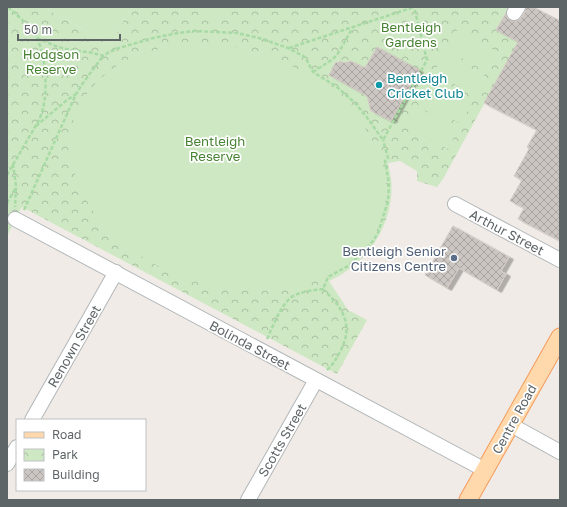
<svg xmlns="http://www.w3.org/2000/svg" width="567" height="507" viewBox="0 0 567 507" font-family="'Golos Text',sans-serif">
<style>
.park{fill:url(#park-crowns)}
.pitch{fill:#cee8c3}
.building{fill:url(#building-cross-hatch);stroke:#d5cbc4;filter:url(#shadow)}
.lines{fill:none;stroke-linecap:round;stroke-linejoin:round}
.minor-casing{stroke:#b2b7b9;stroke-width:16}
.major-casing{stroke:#f49b5b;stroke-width:19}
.path{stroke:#a8daa5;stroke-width:2.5;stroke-dasharray:4 2;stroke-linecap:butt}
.minor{stroke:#fff;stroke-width:14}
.major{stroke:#ffd8ac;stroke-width:17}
.culture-dot{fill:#0f9aa8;stroke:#fff;stroke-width:1.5}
.service-dot{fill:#5c6f8a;stroke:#fff;stroke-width:1.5}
.labels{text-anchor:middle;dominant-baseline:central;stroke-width:3.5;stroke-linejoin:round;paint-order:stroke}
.park-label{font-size:13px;fill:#478232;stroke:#fff}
.culture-label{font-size:13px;fill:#0d838f;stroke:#fff;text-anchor:start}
.street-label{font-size:13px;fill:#5e6567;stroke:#fff}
.service-label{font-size:13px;fill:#4e5e75;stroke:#fff;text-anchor:end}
</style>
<defs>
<pattern id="park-crowns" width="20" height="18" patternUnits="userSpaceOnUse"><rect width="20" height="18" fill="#cee8c3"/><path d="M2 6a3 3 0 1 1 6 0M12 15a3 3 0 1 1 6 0" fill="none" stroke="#aac0a2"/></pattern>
<pattern id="building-cross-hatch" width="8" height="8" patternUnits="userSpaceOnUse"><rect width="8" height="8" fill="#ccc6c3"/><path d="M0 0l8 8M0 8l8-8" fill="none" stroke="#a9a4a2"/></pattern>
<filter id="shadow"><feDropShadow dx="4.5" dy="2.5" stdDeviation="0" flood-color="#0004"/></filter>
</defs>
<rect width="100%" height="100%" fill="#f0ebe6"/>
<!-- park -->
<path class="park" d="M7,7H43L111,44L131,7H509L496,30L518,42L443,179L437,187L417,181V171L400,161L388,163C389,168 390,173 391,178C395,215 376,252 345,272C340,276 334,278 329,281L348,310L367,320L337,374L22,207L15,219L7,237Z"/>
<!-- pitch -->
<path class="pitch" d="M43,7H131L111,44Z
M195,7H224L218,19Z
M457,30L499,53L489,73L447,50Z
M187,45C207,44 228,45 248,50C300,63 352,97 375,146C382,159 387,174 386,189C386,227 365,257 331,274C263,308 172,288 117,237C109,230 101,222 95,214C84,198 74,177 71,157C64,114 93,76 131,58C148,50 168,47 187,45Z
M444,54L487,77L476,96L434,73Z
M429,81L471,104L461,124L418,101Z
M416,106L458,129L448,149L405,126Z"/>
<!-- building -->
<path class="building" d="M526,7H533L560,21V241L518,219L524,208L510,201L522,180L514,176L529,149L527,147L537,130L484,103L518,42L496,30L506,13V16L509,20L513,21H517L521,18L525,12Z
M377,47L419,70L391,121L371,111L367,96L329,75L336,62L338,63L340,61L344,63L351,61L365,68Z
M453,226L509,257L501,271L506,274L497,290L459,268L447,288L425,275Z"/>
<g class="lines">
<!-- minor casing -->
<g class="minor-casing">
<path id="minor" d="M514,13L518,7
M455,204L560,260
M15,219L485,470
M32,420L116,272
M511,425L560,452
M7,464L17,447
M248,500L316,380"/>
</g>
<!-- major casing -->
<g class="major-casing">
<path id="major" d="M468,500L560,337"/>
</g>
<!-- path -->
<path class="path" d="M37,38C47,42 56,47 66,49C80,52 90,51 103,56L109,52L119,48L153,38L178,33L195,31L237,33L259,38L288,48L305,57L313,72L337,87L355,103L366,116L383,140L427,60L414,7
M289,48L414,7
M313,72L333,59L339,52L353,27
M36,126L67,100L76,94
M13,164L16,186L15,207
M7,175L39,120C49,99 47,59 37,38C33,30 15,12 7,7
M7,203L15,189
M24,210L76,94L83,83L103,56
M267,339C273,326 282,301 295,295C304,291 314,290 323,289
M327,370C334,364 337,357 341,350C354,324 342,307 323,289L328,277L348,266L363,252L373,241L378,233L388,201L389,184L385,161L388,158L383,140"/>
<!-- minor -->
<use href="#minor" class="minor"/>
<!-- major -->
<use href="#major" class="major"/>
</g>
<!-- markers -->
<circle class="culture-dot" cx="379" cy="85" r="4"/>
<circle class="service-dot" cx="454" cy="258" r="4"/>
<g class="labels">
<!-- park labels -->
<g class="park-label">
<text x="411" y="27">Bentleigh<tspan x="411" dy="15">Gardens</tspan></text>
<text x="51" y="54">Hodgson<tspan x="51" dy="15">Reserve</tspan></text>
<text x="215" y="141">Bentleigh<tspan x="215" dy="15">Reserve</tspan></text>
</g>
<!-- culture labels -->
<g class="culture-label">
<text x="387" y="78">Bentleigh<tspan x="387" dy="15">Cricket Club</tspan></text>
</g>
<!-- street labels -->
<g class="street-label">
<text transform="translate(507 232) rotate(28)">Arthur Street</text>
<text transform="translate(250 345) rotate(28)">Bolinda Street</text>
<text transform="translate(74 346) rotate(-60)">Renown Street</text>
<text transform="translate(514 419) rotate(-61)">Centre Road</text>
<text transform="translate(282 440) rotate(-60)">Scotts Street</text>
</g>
<!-- service labels -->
<g class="service-label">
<text x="446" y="251">Bentleigh Senior<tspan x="446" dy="15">Citizens Centre</tspan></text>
</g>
</g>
<!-- border -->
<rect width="567" height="507" fill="none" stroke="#5e6567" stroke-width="16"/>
<!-- legend -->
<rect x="16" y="419" width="130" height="72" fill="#ffffff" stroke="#bfc1c2"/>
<rect x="24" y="432" width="20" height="6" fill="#ffd8ac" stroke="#bfc1c2"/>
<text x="52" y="439" font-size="12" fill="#5e6567">Road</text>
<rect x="24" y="449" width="20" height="12" fill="url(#park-crowns)" stroke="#bfc1c2"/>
<text x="52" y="459" font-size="12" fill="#5e6567">Park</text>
<rect x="24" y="469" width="20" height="12" fill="url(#building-cross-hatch)" stroke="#bfc1c2"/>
<text x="52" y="479" font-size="12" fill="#5e6567">Building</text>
<!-- scale -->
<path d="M18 34v6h102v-6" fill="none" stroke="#5e6567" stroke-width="2"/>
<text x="24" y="34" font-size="12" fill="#5e6567" stroke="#ffffff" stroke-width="3" paint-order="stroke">50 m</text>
</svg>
